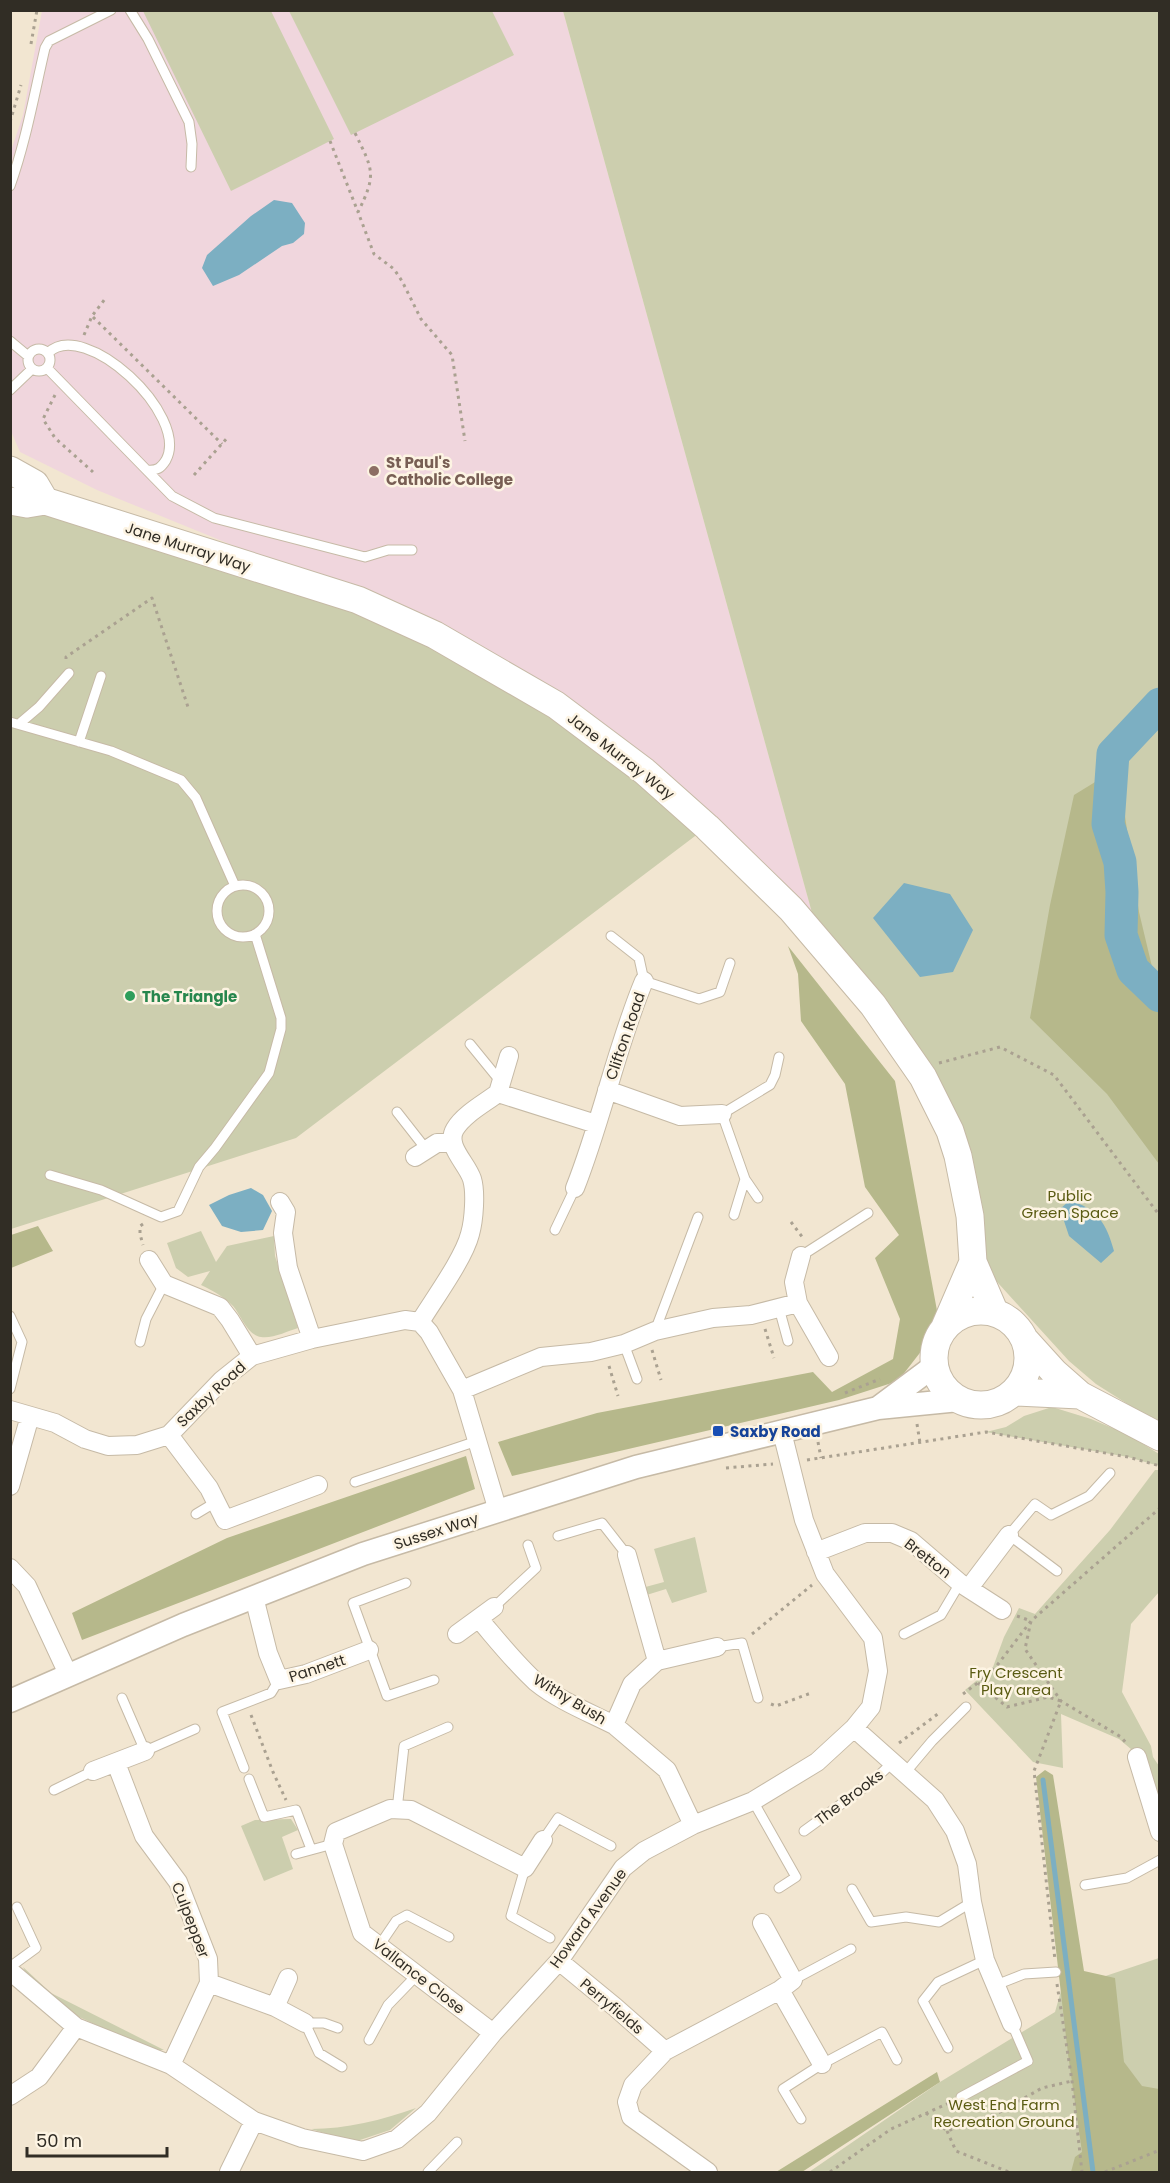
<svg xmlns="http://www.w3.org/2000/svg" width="1170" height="2183" viewBox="0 0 1170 2183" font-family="Poppins,sans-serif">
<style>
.education{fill:#f0d6dd}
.green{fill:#ccceae}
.forest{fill:#b6b88b}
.water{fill:#7cafc2}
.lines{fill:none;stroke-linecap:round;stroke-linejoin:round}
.stream{stroke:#7cafc2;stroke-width:5}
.river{stroke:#7cafc2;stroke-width:33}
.service-casing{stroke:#c6baa6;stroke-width:11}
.minor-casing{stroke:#c6baa6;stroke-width:20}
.tertiary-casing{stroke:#c6baa6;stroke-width:25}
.primary-casing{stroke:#c6baa6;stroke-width:29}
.path{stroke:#aaa191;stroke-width:3;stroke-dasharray:3 4.5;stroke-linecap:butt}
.service{stroke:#fff;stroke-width:9}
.minor{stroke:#fff;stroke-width:18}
.tertiary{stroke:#fff;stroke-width:22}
.primary{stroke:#fff;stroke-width:27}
.education-dot{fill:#8d6e63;stroke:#fdf4e3;stroke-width:2}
.leisure-dot{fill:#2e9e5b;stroke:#fdf4e3;stroke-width:2}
.transit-dot{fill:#1a4fb4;stroke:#fdf4e3;stroke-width:2}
.labels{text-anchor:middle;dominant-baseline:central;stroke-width:5;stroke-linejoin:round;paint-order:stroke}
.education-label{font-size:15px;font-weight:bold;fill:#785e54;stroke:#fdf4e3;text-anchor:start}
.street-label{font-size:15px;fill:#312d25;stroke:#fdf4e3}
.leisure-label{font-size:15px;font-weight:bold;fill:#27864d;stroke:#fdf4e3;text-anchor:start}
.park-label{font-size:15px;fill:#5a5b12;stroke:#fdf4e3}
.transit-label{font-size:15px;font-weight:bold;fill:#164399;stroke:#fdf4e3;text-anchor:start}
</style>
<rect width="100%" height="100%" fill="#f2e6d1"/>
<!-- education -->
<path class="education" d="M42,11H563L814,920L448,633L97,490L20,452L10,429V154L23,115Z"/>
<!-- green -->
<path class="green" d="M143,11H271L334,139L231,191Z
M289,11H492L514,55L351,135Z
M563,11H1159V1424L1096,1384L1069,1361L979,1262L954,1135L814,920Z
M11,501L358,600L556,705L707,827L296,1138L11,1229Z
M201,1231L216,1262L227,1246L274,1236L275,1256L298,1328C288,1331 272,1339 261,1337C247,1335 241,1315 233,1306C224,1297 212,1290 201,1285L210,1271L188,1277L176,1268L167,1243Z
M1052,1407L1091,1419L1129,1435L1159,1454V1466L1128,1457L986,1432L1006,1427L1024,1416Z
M1155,1470H1159V1592L1131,1624L1122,1692L1151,1746L1153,1757L1159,1766V1800L1144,1760L1119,1739L1061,1714L1063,1768L1033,1762L965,1690L993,1667L1004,1637L1019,1608L1035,1614L1110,1530Z
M695,1537L707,1592L672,1603L666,1589L640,1597L638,1589L664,1582L654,1549Z
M291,1819L298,1830L282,1837L293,1869L264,1881L241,1826L255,1820Z
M1159,1958V2172H809L940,2082L1055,2012L1061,1991Z
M23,1967L51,1993L164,2050H149L73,2014L26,1973Z
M416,2108L390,2130L354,2142L311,2129C345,2129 383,2120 416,2108Z"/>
<!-- forest -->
<path class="forest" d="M1118,768L1139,912L1159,996V1164L1107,1094L1030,1018L1050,905L1074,795Z
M788,946L895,1081L940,1327L898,1381L839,1400L512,1476L498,1442L597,1413L813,1372L832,1392L893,1359L900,1319L875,1258L899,1235L865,1187L845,1084L801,1021L798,974Z
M38,1226L53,1251L11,1268V1235Z
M466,1456L475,1489L82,1640L72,1613L227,1538Z
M1045,1770L1053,1775L1084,1971L1115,1978L1124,2062L1142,2086L1159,2089V2172H1071L1075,2157L1082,2152L1068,2054L1036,1777Z
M937,2072L940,2082L802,2172H776Z"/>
<!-- water -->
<path class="water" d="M274,200L292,203L305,223L304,234L293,243L282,246L239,275L213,286L202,268L207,255L251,216Z
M904,883L950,894L973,930L953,972L920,977L873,918Z
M251,1188L263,1195L272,1211L263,1230L241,1232L222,1226L209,1205L229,1195Z
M1069,1201C1097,1207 1107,1225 1114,1251L1101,1263L1069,1236L1060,1209Z"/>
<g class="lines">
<!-- stream -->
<path class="stream" d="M1043,1780L1093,2172"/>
<!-- river -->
<path class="river" d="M1160,704L1113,754L1108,824L1120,862L1122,892L1121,935L1133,970L1160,996"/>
<!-- service casing -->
<g class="service-casing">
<path id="service" d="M130,10L148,39L189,122L192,144L191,167
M10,186C26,141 34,95 45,48L49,41L111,10
M10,341L28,356
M28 360a11 11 0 1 1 22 0a11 11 0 1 1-22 0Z
M48,353C84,317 190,415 166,460C161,468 157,471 147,470
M47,368L172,496L214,518L365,557L388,550H412
M10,390L32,369
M10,722L111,751L181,780L196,798L235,886
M19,724L39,707L69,673
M79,742L101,676
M217 911a26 26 0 1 1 52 0a26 26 0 1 1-52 0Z
M611,936L639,958L644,981L699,999L720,992L730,963
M470,1044L501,1082
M397,1112L426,1149
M50,1175L101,1190L161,1217L178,1211L199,1167L215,1148L269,1073L281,1029V1018L255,934
M758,1198L745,1179L722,1114L770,1085L775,1075L779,1057
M734,1215L745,1179
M555,1230L575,1188
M801,1256L868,1213
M779,1308L788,1341
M10,1316L22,1342L10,1389
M655,1331L698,1217
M140,1342L146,1319L164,1284
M624,1344L637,1379
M355,1482L477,1441
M196,1514L216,1502
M558,1536L602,1523L627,1555
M1057,1571L1009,1535L1035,1504L1051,1515L1089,1496L1110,1473
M406,1583L353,1603L387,1696L434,1680
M494,1607L536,1568L528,1545
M904,1634L941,1615L960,1583
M717,1647L742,1643L758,1698
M122,1698L145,1751L195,1729
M244,1768L222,1712L271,1693L279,1680
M905,1773L932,1741L966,1707
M249,1779L264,1817L296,1810L311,1849
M54,1790L93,1771
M753,1801L796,1877L779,1888
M397,1810L404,1746L448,1727
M804,1831L873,1781L893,1762
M543,1840L558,1818L611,1846
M296,1854L333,1844
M525,1868L511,1916L550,1938
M1085,1885L1127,1878L1160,1860
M852,1889L871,1922L906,1917L939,1922L972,1902
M379,1946L396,1921L407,1915L449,1937
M10,1967L36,1948L17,1907
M793,1980L851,1949
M996,1985L1024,1974L1056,1972
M338,2028L324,2023H305L319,2053L342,2067
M369,2040L388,2005L417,1975
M948,2048L923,2001L938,1982L985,1960
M961,2097L1028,2061L1012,2024
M801,2119L783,2089L822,2064L882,2032L897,2060
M428,2172L457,2142"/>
</g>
<!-- minor casing -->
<g class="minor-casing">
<path id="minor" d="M607,1090L680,1116L722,1114
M498,1093L509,1056
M415,1157L437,1143H453
M575,1188C602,1120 616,1048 644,981
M280,1202L286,1212L283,1233L288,1268L312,1339
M801,1256L794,1282L798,1303L829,1357
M149,1260L164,1284L220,1307L230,1320L252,1356
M420,1322C434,1299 464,1258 470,1234C474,1220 476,1192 472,1179C467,1163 445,1146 455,1129C464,1114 485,1103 498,1093L596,1124
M462,1390L541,1357L591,1352L624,1344L655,1331L713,1318L751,1315L798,1303
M10,1410L55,1423L85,1439L108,1446L137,1445L169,1435L222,1380L252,1356L312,1339L405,1320L420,1322L429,1332L462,1390L498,1511
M169,1435L209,1488L225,1520L318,1485
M10,1486L30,1416
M816,1552L865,1533H892L911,1541L960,1583L1002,1610
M627,1555L657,1661L632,1684L614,1725L667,1770L693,1825
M10,1568L27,1586L68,1674
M969,1588L1009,1535
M254,1597L268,1653L279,1680L306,1674L369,1650
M479,1619C497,1640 515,1663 536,1682C558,1700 588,1712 614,1725
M457,1634L494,1607
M657,1661L717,1647
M854,1728L935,1800L955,1831L967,1864L972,1902L985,1960L1012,2024
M1137,1757L1160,1832
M116,1763L144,1836L178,1882L208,1959L209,1983L171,2065
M93,1771L145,1751
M762,1923L793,1980L780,1990L822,2064
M559,1961L615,2007L665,2051
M10,1971L76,2027L171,2065L254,2121L302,2138L363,2151L397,2139L428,2113L493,2033L559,1961L623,1868L644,1851L693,1825L753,1801L817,1762L854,1728L871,1707L878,1671L873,1638L825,1574L804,1520L782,1432
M209,1983L275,2007L305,2023
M275,2007L288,1978
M493,2033L362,1933L333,1844L336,1832L390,1809L411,1810L525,1868L543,1840
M10,2096L39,2077L76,2027
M229,2172L254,2121
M708,2172L631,2117L627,2102L633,2085L665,2051L780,1990"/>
</g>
<!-- tertiary casing -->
<g class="tertiary-casing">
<path id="tertiary" d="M879,1407L934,1366
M10,1701L183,1625L363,1554L636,1467L878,1408L959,1400"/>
</g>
<!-- primary casing -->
<g class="primary-casing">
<path id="primary" d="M10,470L35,484L45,501
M10,501L27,504L45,501L358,600L435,635L556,705L644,771L707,827L791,909L873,1005L923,1077L950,1131L958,1156L970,1216L973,1262L995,1313
M934 1358a47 47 0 1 1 94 0a47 47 0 1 1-94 0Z
M944,1329L973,1262
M1026,1341L1055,1373L1080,1395L1160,1437
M1016,1392L1080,1395"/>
</g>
<!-- path -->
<path class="path" d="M31,44L37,10
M10,122L21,85
M355,133C373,170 377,174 358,212L374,254L394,269L402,281L421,319L452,355L465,441
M330,141L358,212
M93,317L222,444
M84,335L92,316L105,299
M55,395L43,419L55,438L93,472
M194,475L228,437
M66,659V657L152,598L188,707
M939,1063L1000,1047L1054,1075L1160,1216
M791,1222L803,1238
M143,1224L140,1226V1234L143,1245
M765,1329L774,1358
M652,1350L661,1380
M609,1366L618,1396
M845,1393L880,1379
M917,1424L920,1443
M818,1442L821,1458
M807,1460L986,1432L1128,1457L1160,1466
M726,1468L773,1464
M1017,1616L1031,1621L1025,1649L1061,1701L1121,1737L1127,1744
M752,1634L812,1585
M978,1683L1007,1707L1048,1697L1061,1701L1034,1771L1055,1960
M963,1694L992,1672L1031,1621L1160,1508
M771,1704L776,1706L811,1693
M251,1715L273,1772L286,1800
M899,1743L939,1713
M1057,1984L1072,2081L1082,2172
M926,2113L947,2131L998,2113L1042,2088L1072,2081
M947,2131L956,2151L1009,2172
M830,2172L891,2129L949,2103
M1105,2172L1160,2150"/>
<!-- service -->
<use href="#service" class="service"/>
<!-- minor -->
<use href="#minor" class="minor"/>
<!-- tertiary -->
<use href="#tertiary" class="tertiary"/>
<!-- primary -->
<use href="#primary" class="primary"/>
</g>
<!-- markers -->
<circle class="education-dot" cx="374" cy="471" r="6"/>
<circle class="leisure-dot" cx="130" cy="996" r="6"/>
<rect class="transit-dot" x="712" y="1425" width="12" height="12" rx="3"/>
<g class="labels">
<!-- education labels -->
<g class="education-label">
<text x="386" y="462">St Paul's<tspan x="386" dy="17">Catholic College</tspan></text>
</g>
<!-- street labels -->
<g class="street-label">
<text transform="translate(188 547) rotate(18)">Jane Murray Way</text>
<text transform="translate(621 756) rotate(38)">Jane Murray Way</text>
<text transform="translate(625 1036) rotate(-71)">Clifton Road</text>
<text transform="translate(211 1394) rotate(-43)">Saxby Road</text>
<text transform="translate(436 1531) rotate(-18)">Sussex Way</text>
<text transform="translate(928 1558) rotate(38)">Bretton</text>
<text transform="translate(317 1668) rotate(-18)">Pannett</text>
<text transform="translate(570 1699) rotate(31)">Withy Bush</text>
<text transform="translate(849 1797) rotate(-37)">The Brooks</text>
<text transform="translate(588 1918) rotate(-54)">Howard Avenue</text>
<text transform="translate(191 1920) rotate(69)">Culpepper</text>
<text transform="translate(419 1976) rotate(38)">Vallance Close</text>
<text transform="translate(612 2006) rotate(40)">Perryfields</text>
</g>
<!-- leisure labels -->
<g class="leisure-label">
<text x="142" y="996">The Triangle</text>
</g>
<!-- park labels -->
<g class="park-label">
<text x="1070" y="1195">Public<tspan x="1070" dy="17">Green Space</tspan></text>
<text x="1016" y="1672">Fry Crescent<tspan x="1016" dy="17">Play area</tspan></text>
<text x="1004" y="2104">West End Farm<tspan x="1004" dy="17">Recreation Ground</tspan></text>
</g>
<!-- transit labels -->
<g class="transit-label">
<text x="730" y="1431">Saxby Road</text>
</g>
</g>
<!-- border -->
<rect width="1170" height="2183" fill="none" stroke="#312d25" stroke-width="24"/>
<!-- scale -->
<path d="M27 2147v9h140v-9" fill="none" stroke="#312d25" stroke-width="3"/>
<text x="36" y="2147" font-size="18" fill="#312d25" stroke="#fdf4e3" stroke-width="4.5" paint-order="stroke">50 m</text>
</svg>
